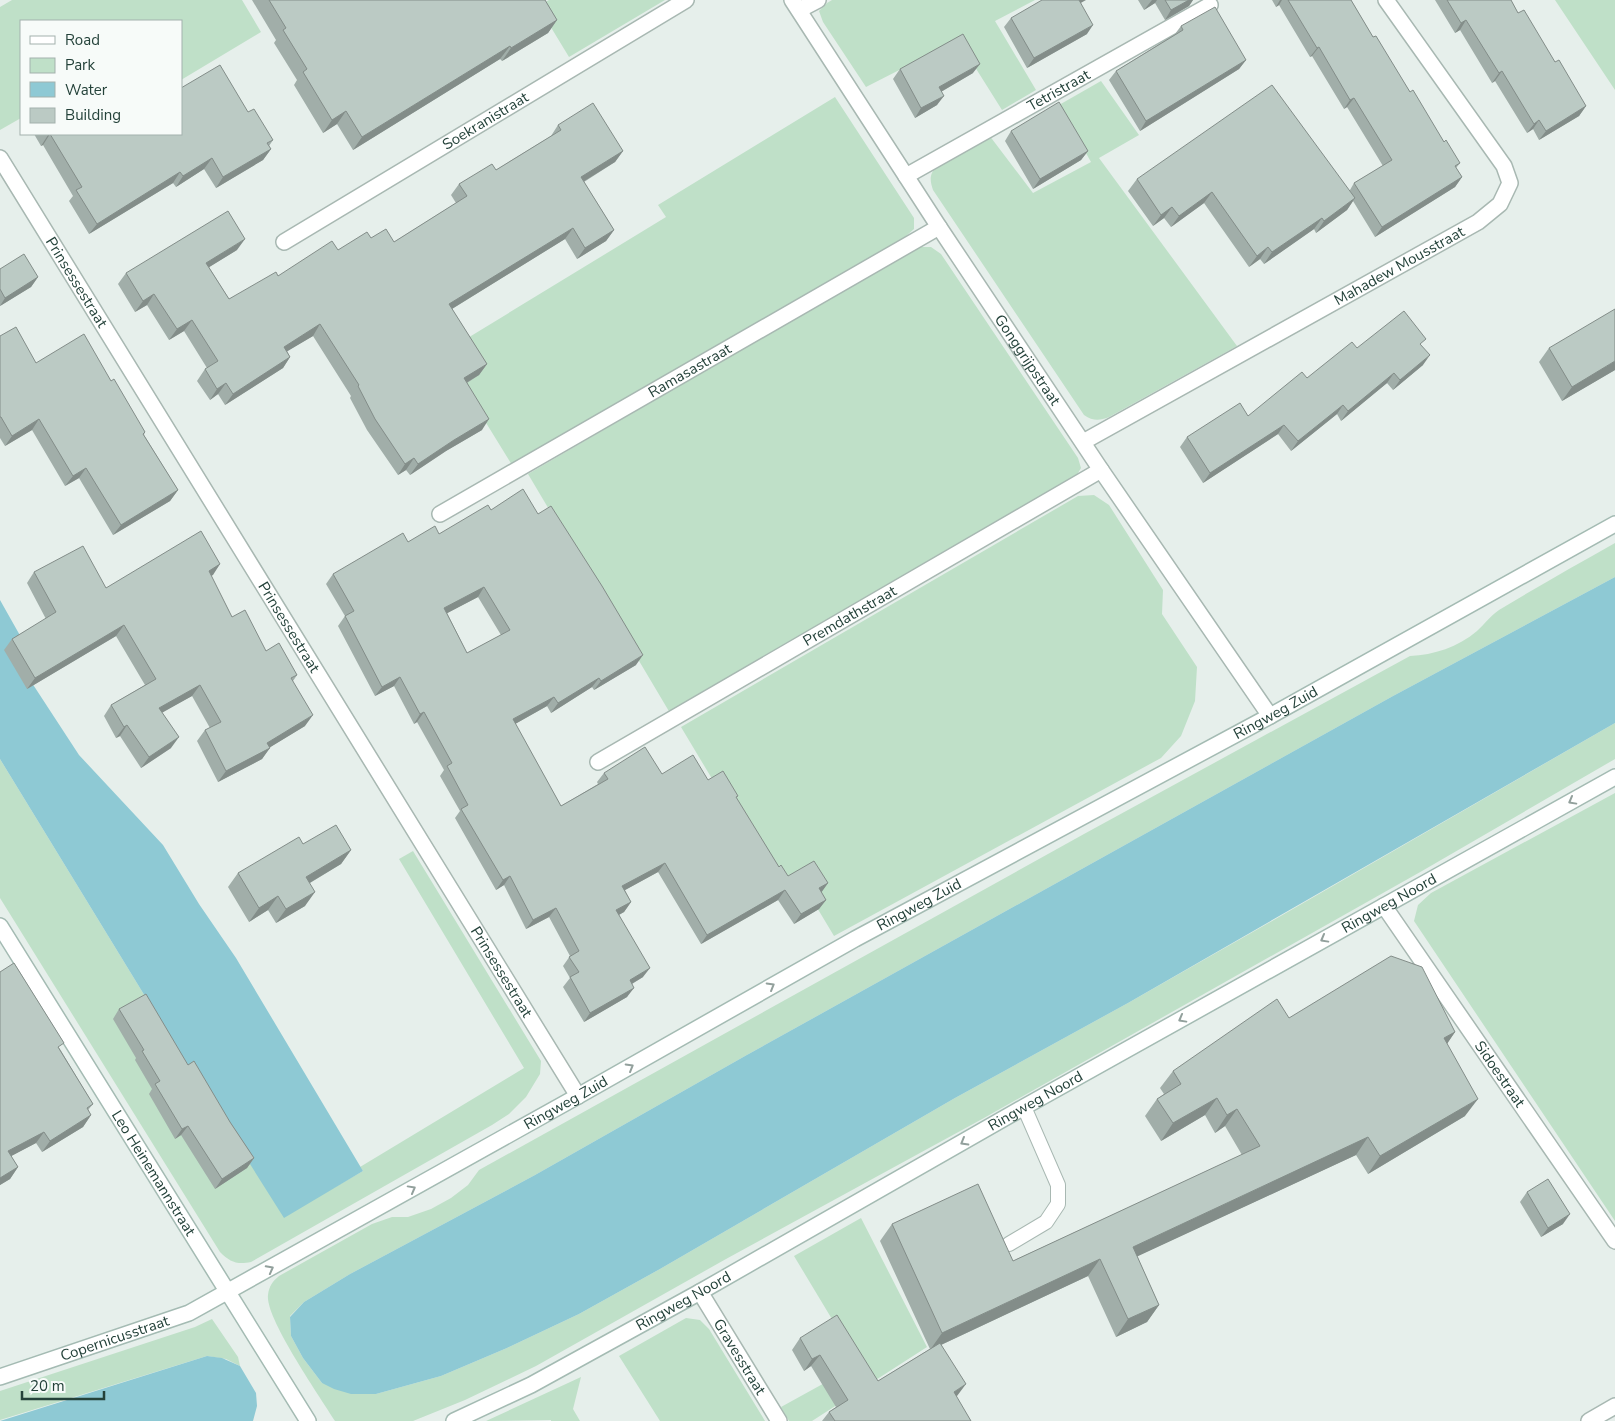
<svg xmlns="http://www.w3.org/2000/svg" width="1615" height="1421" viewBox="0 0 1615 1421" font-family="'Nunito Sans',sans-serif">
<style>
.green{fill:#bfe0c8}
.water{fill:#8ec9d4}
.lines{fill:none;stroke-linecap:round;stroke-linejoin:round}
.lane-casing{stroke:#a8b8b2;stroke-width:16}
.street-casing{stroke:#a8b8b2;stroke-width:18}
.secondary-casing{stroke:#a4bbb3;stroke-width:18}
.lane{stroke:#fff;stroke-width:14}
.street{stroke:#fff;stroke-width:15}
.secondary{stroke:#fff;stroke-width:15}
.wall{fill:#a1aea9;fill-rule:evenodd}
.shaded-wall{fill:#838d89}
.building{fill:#bbcac4;stroke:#838d89;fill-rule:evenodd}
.oneway{stroke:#92a09c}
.labels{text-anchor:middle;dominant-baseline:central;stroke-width:4;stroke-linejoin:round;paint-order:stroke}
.street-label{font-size:15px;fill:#24423a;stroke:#f7fbf9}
</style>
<rect width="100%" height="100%" fill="#e6efeb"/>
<!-- green -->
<path class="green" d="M12,0H242L261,32L181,80V21H21V118L0,130V7Z
M549,0H665L569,57L538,6Z
M832,0H1035L995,21L1036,90L1002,110L958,40L866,87L823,22L819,11L827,3Z
M1555,0H1615V90Z
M1101,81L1139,135L1099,158L1237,346L1109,417C1099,421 1093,421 1084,415L933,190C931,184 929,177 933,171C940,160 976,142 989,135L1033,193L1091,162L1059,105Z
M835,97L914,218V229L905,237L512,465L443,353L666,217L658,205Z
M917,247H931L941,254L1078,458L1081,468L1075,478L670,713L528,474Z
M1094,495L1109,505L1163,590L1162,614L1197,667L1195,701L1181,736L1161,758L834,936L798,876L778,889L681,727L1078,496Z
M1615,543V577L1393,696L745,1056L535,1175L350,1274L304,1302L290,1316L291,1336L303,1358L322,1383L376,1394L441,1376L507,1348L579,1314L660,1269L955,1098L1128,1003L1272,921L1615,723V759L1422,871L984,1118L726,1259L536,1366L465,1400L413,1421H335C321,1398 265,1318 268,1295C269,1286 273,1281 279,1276L372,1224L392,1217H408L431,1209L451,1198L468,1185L479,1170L1084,834L1410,656C1434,655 1458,647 1477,631C1484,625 1490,616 1499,610C1537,587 1576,565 1615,543Z
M0,759L173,1042L328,1191L363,1171L360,1167L524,1068L399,859L413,851L541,1061L540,1074L526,1097L509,1114L492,1125L251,1262C237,1265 230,1262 220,1252L0,898Z
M1615,793V1221L1414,921L1418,905L1431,893Z
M861,1218L927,1347L812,1421H789L781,1407L859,1364L794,1256Z
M686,1318L700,1320L709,1329L765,1421H660L619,1356Z
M212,1319L238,1357L240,1366L226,1359L207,1356L0,1420V1391L195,1327Z
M581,1377L573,1409L580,1421H551V1420L486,1421Z"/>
<!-- water -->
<path class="water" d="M1615,577V723L1128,1003L955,1098L660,1269L579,1314L507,1348L441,1376L376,1394H351L334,1389L322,1383L303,1358L291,1336L290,1317L304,1302L350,1274L535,1175L745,1056L1393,696Z
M0,600L22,639L15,657L79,755L163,845L199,904L236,958L363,1171L284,1218L173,1042L0,759Z
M207,1356L222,1358L240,1366L256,1393L257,1406L253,1421H0Z"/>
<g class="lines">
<!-- lane casing -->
<g class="lane-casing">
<path id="lane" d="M1009,1244L1046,1222L1058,1204V1185L1024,1107"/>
</g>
<!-- street casing -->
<g class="street-casing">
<g id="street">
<path id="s1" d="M792,0L939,227L1101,470L1270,716"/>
<path d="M799,10L818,0"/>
<path id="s2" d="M0,158L578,1096"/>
<path id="s3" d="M906,176L1210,5"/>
<path id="s4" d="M284,242L686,0"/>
<path id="s5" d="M1083,442L1478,222L1500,204L1510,183L1504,166L1386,0"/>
<path id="s6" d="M440,514L939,227"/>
<path id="s7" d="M598,762L1101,470"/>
<path id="s8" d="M1384,906L1615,1241"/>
<path id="s9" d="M700,1292L779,1421"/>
<path d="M1589,1421L1615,1406"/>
</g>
</g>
<!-- secondary casing -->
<g class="secondary-casing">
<g id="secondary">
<path id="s10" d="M0,926L308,1421"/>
<path id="s11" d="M0,1377L189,1313L578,1096L855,939L1270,716L1615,524"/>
<path id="s12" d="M454,1421L531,1385L700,1292L1024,1107L1615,777"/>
</g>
</g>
<!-- lane -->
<use href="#lane" class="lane"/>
<!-- street -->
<use href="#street" class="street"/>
<!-- secondary -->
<use href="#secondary" class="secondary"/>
</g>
<!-- wall -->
<path class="wall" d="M252,0H545L557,20L548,33L502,61L500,59L353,150L337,124L323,133L294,85L297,80L274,43L276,40Z
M1138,0H1193L1189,6L1165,20L1155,3L1144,10Z
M1272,0H1351L1373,37L1444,142L1460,163L1456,168L1462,177L1455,187L1375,237L1353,201L1347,210L1316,233L1314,229L1264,264L1260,259L1249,267L1204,203L1171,227L1164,218L1153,226L1128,191L1137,179L1350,190L1354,183L1383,166L1347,107L1344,109L1312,56L1310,57L1279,5L1276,7Z
M1435,0H1511L1518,13L1555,62L1586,106L1579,116L1539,140L1533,129L1527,133L1495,81L1492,83L1460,30L1455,33Z
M1081,3L1087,34L1027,68L1004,27L1011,18Z
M1181,26L1246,60L1239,69L1140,131L1109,80L1116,71L1175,34Z
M900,69L973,73L941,92L937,105L915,118L893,79Z
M248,112L273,140L269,146L271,149L263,160L216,188L204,169L176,187L173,183L89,234L69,201L73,196L43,145L41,146L34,134H181Z
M558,125L623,151L615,162L584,182L614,230L606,241L577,259L565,239L452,309L487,364L479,375L467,383L482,430L446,451L410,475L406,470L398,475L367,430L350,398L351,396L313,336L287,351L290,357L283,368L225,405L218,394L210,400L197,381L205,369L207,368L184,331L169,340L147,305L135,312L118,284L126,273L237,250L209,267L229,299L278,276L338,250L371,238L394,242L456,203L451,195L459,184L496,170L551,136Z
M1011,131L1088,151L1081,160L1033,189L1005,141Z
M0,269L38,277L31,287L0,306Z
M0,336L36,363L111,381L145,432L144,435L178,490L170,501L113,535L79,478L65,486L32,430L5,446L0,438Z
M1422,346L1423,365L1393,390L1387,383L1341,421L1337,414L1291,451L1278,434L1203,483L1180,447L1187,437L1248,416L1307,378L1357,348Z
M1549,348L1615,370L1562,401L1539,362Z
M491,510L538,514L636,665L594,690L592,687L551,713L547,706L515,724L561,806L598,784L597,782L604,773L662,774L708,780L738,796L736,798L779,867L788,876L828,883L821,892L826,900L819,909L794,924L778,900L701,944L658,872L625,890L631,902L624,912L619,915L643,977L632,984L627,997L584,1022L563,987L570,978L563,966L570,956L549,917L526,929L504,885L496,890L455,818L460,811L440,776L444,770L417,722L414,724L394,686L375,696L338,626L345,616L326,584L333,574L408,542L439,534ZM478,597L501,635L467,653L447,613Z
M220,564L211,576L232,617L266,651L297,675L293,681L305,726L270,747L262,759L218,782L197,741L205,730L210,728L192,696L162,712L171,748L141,768L120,736L116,738L104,716L111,705L145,685L116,636L27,689L4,650L12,639L46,619L27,583L34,572L106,588Z
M303,844L351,850L341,864L310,883L305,906L276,923L268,910L249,922L228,887L238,873Z
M0,972L60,1049L93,1104L88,1110L91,1115L83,1127L42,1152L36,1143L11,1156L18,1167L10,1179L0,1185Z
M119,1009L188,1065L230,1122L254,1158L247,1168L215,1189L181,1135L175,1139L149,1094L152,1089L135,1060L136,1058L113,1019Z
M1289,1018L1455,1032L1447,1043L1465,1116L1368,1174L1356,1155L1137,1256L1159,1305L1147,1322L1116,1337L1088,1276L941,1345L957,1396L956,1397L971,1421H822L829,1412L836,1407L811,1366L804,1371L792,1350L800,1338L878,1381L930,1349L880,1241L892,1224L1013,1261L1242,1155L1225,1126L1215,1133L1205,1115L1161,1141L1145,1116L1157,1099L1164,1094L1160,1088L1173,1071Z
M1527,1192L1563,1224L1541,1237L1520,1202Z"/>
<!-- shaded-wall -->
<path class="shaded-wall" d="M1077,0H1086L1072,8Z
M1152,0H1157L1155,3L1144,10Z
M1189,0H1193L1189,6L1165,20L1171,10Z
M1280,0H1282L1279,5L1276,7Z
M557,20L548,33L502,61L511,48Z
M1466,20L1460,30L1455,33L1461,23Z
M1093,25L1087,34L1027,68L1034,58Z
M510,46L500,59L353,150L362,137Z
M1319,47L1312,56L1310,57L1317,48Z
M1246,60L1239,69L1140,131L1146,121Z
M980,64L973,73L932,97L939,87Z
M1502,71L1495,81L1492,83L1499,73Z
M944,96L937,105L915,118L921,108Z
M1354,98L1347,107L1344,109L1350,100Z
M1586,106L1579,116L1539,140L1546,131Z
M346,111L337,124L323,133L332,120Z
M1539,120L1533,129L1527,133L1534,124Z
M50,134L43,145L41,146L48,135Z
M271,149L263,160L216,188L223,177Z
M623,151L615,162L573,188L581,177Z
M1088,151L1081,160L1033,189L1040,179Z
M212,158L204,169L176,187L183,176Z
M180,172L173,183L89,234L97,224Z
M1462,177L1455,187L1375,237L1382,227Z
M1212,192L1204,203L1171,227L1179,216Z
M1355,198L1347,210L1316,233L1324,221Z
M1172,207L1164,218L1153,226L1161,215Z
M1322,218L1314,229L1264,264L1272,252Z
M573,228L565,239L442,315L449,304Z
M614,230L606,241L577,259L585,248Z
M245,239L237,250L198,274L206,263Z
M1268,247L1260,259L1249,267L1257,256Z
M38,277L31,287L0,306L5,298Z
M154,294L147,305L135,312L143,301Z
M192,320L184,331L169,340L177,329Z
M320,324L313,336L276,358L284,347Z
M1430,355L1423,365L1393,390L1400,380Z
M290,357L283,368L225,405L233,394Z
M1615,361V370L1562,401L1572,387Z
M487,364L479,375L456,389L464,378Z
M1394,373L1387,383L1341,421L1348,411Z
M226,383L218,394L210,400L217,389Z
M1343,405L1337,414L1291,451L1298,441Z
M39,419L32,430L5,446L12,436Z
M489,419L482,430L446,451L410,475L418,464L454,440Z
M1284,425L1278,434L1203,483L1210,473Z
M414,458L406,470L398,475L405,464Z
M86,468L79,478L65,486L73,476Z
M178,490L170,501L113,535L121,525Z
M220,564L213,575L201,582L209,571Z
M484,587L478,597L438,618L444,608Z
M124,625L116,636L27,689L35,678Z
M643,655L636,665L594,690L601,681Z
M400,677L394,686L375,696L382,687Z
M599,678L592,687L551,713L558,703Z
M200,685L192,696L151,719L159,708Z
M554,697L547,706L506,729L513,719Z
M424,712L417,722L414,724L420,714Z
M313,715L305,726L264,751L270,748L262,759L218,782L226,771L267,743Z
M127,725L120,736L116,738L124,727Z
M179,737L171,748L141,768L149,757Z
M351,850L341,864L296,891L306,877Z
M665,863L658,872L616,895L622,886Z
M510,876L504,885L496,890L503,880Z
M828,883L821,893L819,888Z
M785,890L778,900L701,944L707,935Z
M315,892L305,906L276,923L286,909Z
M278,896L268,910L249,922L259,908Z
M826,900L819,909L794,924L801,914Z
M631,902L624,912L609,920L616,910Z
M556,908L549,917L526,929L533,920Z
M650,968L643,977L623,989L630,980Z
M634,988L627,997L584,1022L590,1013Z
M1455,1032L1443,1050L1444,1038Z
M1217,1098L1205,1115L1161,1141L1173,1123Z
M1478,1099L1465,1116L1368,1174L1380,1156Z
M1237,1109L1225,1126L1215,1133L1227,1115Z
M91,1115L83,1127L42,1152L50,1141Z
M188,1126L181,1135L175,1139L182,1129Z
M44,1132L36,1143L0,1162L8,1151Z
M1368,1137L1356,1155L1121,1264L1133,1247Z
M254,1158L247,1168L215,1189L222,1179Z
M18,1167L10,1179L0,1185V1178Z
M1570,1214L1563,1224L1541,1237L1548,1228Z
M1100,1259L1088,1276L930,1350L942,1333Z
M1159,1305L1147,1322L1116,1337L1128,1319Z
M820,1355L811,1366L804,1371L812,1359Z
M966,1384L957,1396L945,1404L954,1392Z"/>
<!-- building -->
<path class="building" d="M269,0H545L557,20L511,48L510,46L362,137L346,111L332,120L303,72L307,69L283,30L286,28Z
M1042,0H1079L1093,25L1034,58L1011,18Z
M1165,0H1189L1171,10Z
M1288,0H1351L1373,37L1376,36L1410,92L1413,90L1444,142L1446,140L1460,163L1455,166L1462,177L1382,227L1354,183L1392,160L1354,98L1350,100L1319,47L1317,48Z
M1447,0H1511L1518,13L1524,10L1555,62L1559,60L1586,106L1546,131L1539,120L1534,124L1502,71L1499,73L1466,20L1461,23Z
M1215,7L1246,60L1146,121L1116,71L1183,30L1181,26Z
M963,34L980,64L939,87L944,96L921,108L900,69Z
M220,65L248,112L254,109L273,140L267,143L271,149L223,177L212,158L183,176L180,172L97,224L76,190L82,187L50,134L48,135V134H181V88Z
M1272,85L1355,198L1324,221L1322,218L1272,252L1268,247L1257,256L1212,192L1179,216L1172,207L1161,215L1137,179Z
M1059,102L1088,151L1040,179L1011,131Z
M593,103L623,151L581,177L614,230L585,248L573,228L449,304L487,364L464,378L489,419L454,440L418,464L414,458L405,464L375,419L358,386L359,385L320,324L284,347L290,357L233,394L226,383L217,389L205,369L218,361L192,320L177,329L154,294L143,301L126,273L228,211L245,239L206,263L229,299L276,272L278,276L332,241L338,250L367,232L371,238L386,229L394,242L467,196L459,184L492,164L496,170L561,130L558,125Z
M24,254L38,277L5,298L0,289V269Z
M1615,309V361L1572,387L1549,348Z
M1404,311L1426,339L1420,344L1430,355L1400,380L1394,373L1348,411L1343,405L1298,441L1284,425L1210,473L1187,437L1240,403L1248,416L1302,372L1307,378L1352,342L1357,348Z
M16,327L36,363L84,334L111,381L114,379L145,432L143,434L178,490L121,525L86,468L73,476L39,419L12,436L1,417H0V336Z
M523,489L538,514L551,506L602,586L643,655L601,681L599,678L558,703L554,697L513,719L561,806L608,779L604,773L645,747L662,774L693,755L708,780L723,771L738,796L736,797L779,867L781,865L788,876L814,861L828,883L819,888L826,900L801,914L785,890L707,935L665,863L622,886L631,902L616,910L650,968L630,980L634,988L590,1013L570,977L579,972L569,957L579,951L556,908L533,920L510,876L503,880L461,809L468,805L447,766L452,763L424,712L420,714L400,677L382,687L345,616L354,611L333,574L403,533L408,542L435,526L439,534L488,505L491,510ZM484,587L510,630L467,653L444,608Z
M201,531L220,564L209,571L232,617L245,610L266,651L279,643L297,675L291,678L313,715L267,743L270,748L226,771L205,730L221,722L200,685L159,708L179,737L149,757L127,725L124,727L111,705L156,679L124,625L35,678L12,639L56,612L34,572L83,546L106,588Z
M336,825L351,850L306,877L315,892L286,909L278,896L259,908L238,873L299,837L303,844Z
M1391,956L1422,967L1455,1032L1444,1038L1478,1099L1380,1156L1368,1137L1133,1247L1159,1305L1128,1319L1100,1259L942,1333L892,1224L978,1184L1013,1261L1260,1146L1237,1109L1227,1115L1217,1098L1173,1123L1157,1099L1181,1084L1173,1071L1277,999L1289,1018Z
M14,963L64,1043L58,1047L93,1104L87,1108L91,1115L50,1141L44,1132L8,1151L18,1167L0,1178V972Z
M146,994L188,1065L194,1061L230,1122L254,1158L222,1179L188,1126L182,1129L155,1084L160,1081L142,1051L144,1050L119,1009Z
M1548,1179L1570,1214L1548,1228L1527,1192Z
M837,1315L878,1381L940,1343L966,1384L954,1392L971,1421H835L829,1412L848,1400L820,1355L812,1359L800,1338Z"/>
<!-- one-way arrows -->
<defs><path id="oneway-chevron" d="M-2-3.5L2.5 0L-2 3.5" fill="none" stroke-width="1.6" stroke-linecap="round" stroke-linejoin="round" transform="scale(1.25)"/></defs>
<g class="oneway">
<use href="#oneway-chevron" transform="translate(1572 801) rotate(151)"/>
<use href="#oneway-chevron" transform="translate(1324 939) rotate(151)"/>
<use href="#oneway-chevron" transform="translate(771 986) rotate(-30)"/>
<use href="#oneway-chevron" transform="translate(1182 1019) rotate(151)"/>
<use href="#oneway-chevron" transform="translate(630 1067) rotate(-30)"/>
<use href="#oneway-chevron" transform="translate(964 1142) rotate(150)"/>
<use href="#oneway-chevron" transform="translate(412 1189) rotate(-29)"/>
<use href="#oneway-chevron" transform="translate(270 1269) rotate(-28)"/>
</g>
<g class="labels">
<!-- street labels -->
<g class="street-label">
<text stroke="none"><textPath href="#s3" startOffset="175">Tetristraat</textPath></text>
<text stroke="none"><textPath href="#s4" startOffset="235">Soekranistraat</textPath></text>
<text stroke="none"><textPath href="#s5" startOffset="362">Mahadew Mousstraat</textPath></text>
<text stroke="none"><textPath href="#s2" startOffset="146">Prinsessestraat</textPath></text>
<text stroke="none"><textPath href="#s1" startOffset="430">Gonggrijpstraat</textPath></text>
<text stroke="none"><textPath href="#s6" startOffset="288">Ramasastraat</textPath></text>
<text stroke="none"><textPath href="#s7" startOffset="291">Premdathstraat</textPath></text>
<text stroke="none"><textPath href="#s2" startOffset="551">Prinsessestraat</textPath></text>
<text stroke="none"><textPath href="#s11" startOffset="1441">Ringweg Zuid</textPath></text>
<text stroke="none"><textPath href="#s12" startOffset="1069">Ringweg Noord</textPath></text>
<text stroke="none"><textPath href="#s11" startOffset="1036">Ringweg Zuid</textPath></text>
<text stroke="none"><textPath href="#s2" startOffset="956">Prinsessestraat</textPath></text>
<text stroke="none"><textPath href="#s8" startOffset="204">Sidoestraat</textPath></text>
<text stroke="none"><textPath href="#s12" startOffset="664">Ringweg Noord</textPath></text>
<text stroke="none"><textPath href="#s11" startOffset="631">Ringweg Zuid</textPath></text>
<text stroke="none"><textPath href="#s10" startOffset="291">Leo Heinemannstraat</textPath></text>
<text stroke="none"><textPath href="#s12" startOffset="259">Ringweg Noord</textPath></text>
<text stroke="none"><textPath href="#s11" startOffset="121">Copernicusstraat</textPath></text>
<text stroke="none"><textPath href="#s9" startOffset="76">Gravesstraat</textPath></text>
</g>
</g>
<!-- legend -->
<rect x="20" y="20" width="162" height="115" fill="#f7fbf9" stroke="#a3b1ad"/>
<rect x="30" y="36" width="25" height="8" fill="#ffffff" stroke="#a3b1ad"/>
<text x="65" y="45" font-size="15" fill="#24423a">Road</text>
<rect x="30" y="58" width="25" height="15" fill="#bfe0c8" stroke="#a3b1ad"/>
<text x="65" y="70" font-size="15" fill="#24423a">Park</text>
<rect x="30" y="82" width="25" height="15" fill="#8ec9d4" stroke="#a3b1ad"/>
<text x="65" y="95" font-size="15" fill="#24423a">Water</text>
<rect x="30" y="108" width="25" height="15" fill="#bbcac4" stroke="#a3b1ad"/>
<text x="65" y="120" font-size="15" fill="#24423a">Building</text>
<!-- scale -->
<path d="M22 1391v8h82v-8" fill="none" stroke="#24423a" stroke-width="2.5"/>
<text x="30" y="1391" font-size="15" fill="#24423a" stroke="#f7fbf9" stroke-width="4" paint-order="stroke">20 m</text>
</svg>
